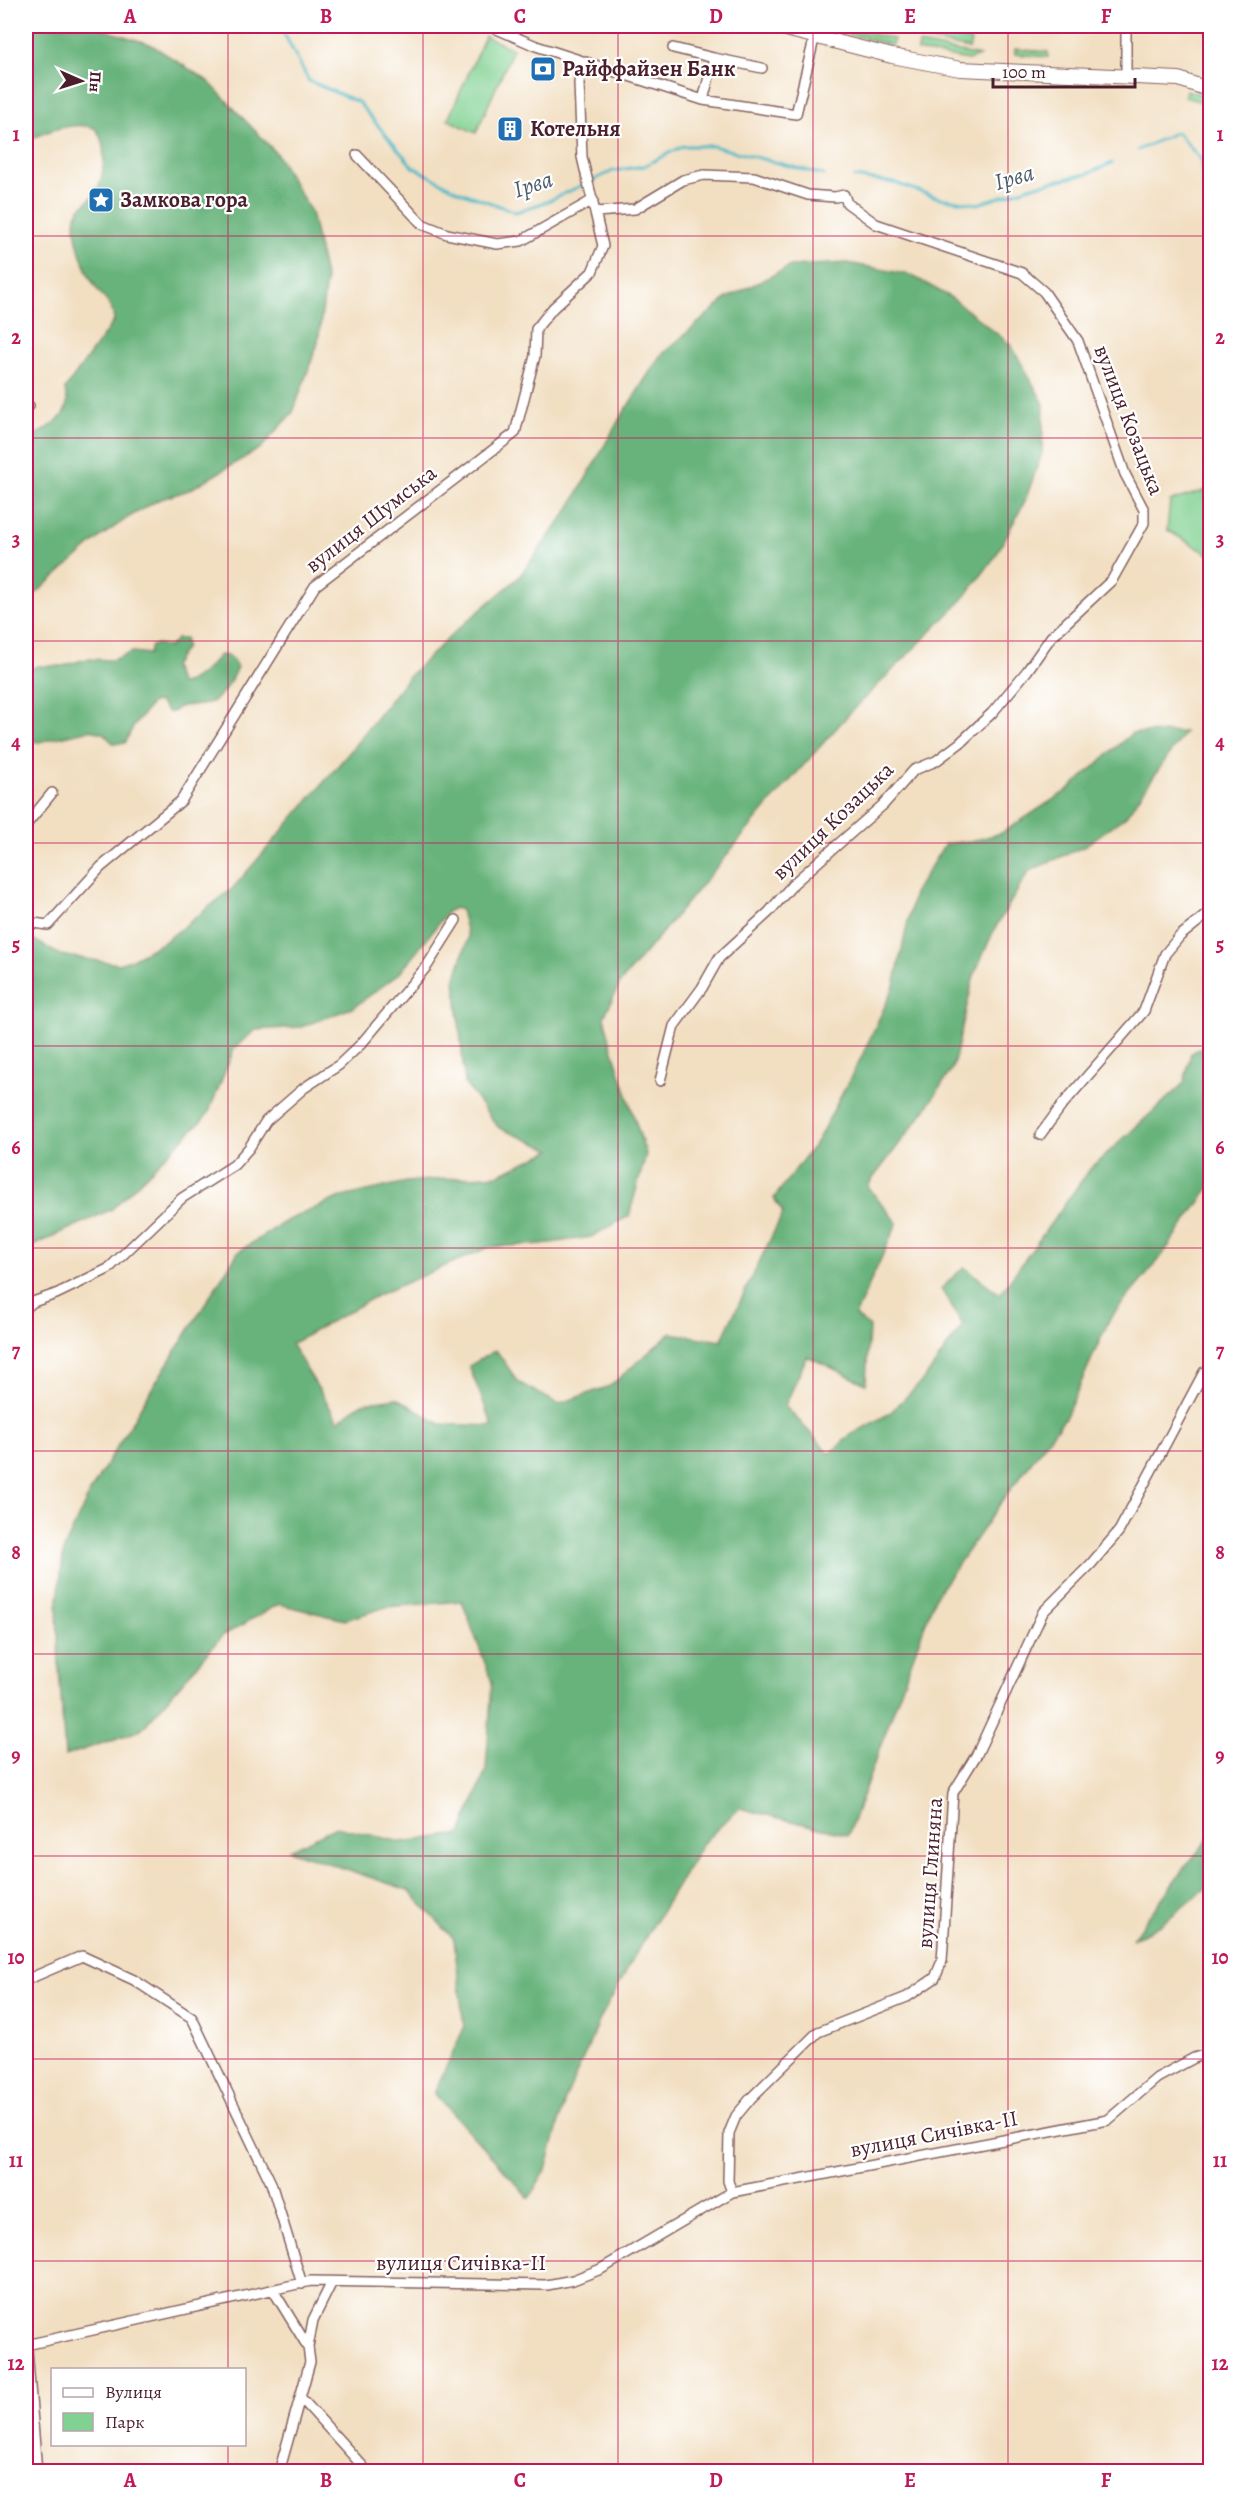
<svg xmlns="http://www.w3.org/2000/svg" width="1236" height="2497" viewBox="0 0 1236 2497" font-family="Alegreya,serif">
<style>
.green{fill:#81d192;stroke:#66785e;stroke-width:1.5}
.forest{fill:#68b37c;stroke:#596954;stroke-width:1.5}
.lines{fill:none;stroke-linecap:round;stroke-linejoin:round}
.stream{stroke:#4bb8c6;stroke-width:3}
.street-casing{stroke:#856260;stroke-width:12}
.secondary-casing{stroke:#856260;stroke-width:16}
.street{stroke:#fff;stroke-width:9}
.secondary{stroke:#fff;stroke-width:14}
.grid{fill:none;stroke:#c2185b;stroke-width:1.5;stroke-opacity:0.55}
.labels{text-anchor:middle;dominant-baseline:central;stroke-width:4.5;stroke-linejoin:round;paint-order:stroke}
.poi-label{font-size:22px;font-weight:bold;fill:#4a1f2b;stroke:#fff;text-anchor:start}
.street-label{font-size:22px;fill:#4a1f2b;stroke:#fff}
.water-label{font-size:24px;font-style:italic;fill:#4a5c69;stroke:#fff}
.neatline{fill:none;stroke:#c2185b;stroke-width:2}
.grid-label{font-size:20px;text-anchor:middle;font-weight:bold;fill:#c2185b}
</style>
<rect width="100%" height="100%" fill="#fff"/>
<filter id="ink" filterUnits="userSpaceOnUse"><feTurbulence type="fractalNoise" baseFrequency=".0167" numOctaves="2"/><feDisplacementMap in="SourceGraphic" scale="12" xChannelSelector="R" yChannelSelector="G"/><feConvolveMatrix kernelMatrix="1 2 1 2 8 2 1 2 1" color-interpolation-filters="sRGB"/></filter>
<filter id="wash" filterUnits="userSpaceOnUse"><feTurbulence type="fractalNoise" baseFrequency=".008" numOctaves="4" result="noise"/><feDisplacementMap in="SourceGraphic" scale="24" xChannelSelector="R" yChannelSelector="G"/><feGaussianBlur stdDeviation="1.35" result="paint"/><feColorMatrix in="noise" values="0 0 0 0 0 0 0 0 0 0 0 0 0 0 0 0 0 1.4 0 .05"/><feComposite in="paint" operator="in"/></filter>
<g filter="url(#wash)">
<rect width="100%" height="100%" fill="#f2dfc2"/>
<!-- green -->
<path class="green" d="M837,26L894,39L892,45L836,31Z
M925,31L971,41L969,49L923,39Z
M485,36L513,49L476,133L448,120Z
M919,44L980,56L968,60L918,51Z
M1015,49L1048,52V57L1015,54Z
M1186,90L1210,97V104L1184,97Z
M1210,489V555L1167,530L1170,501Z"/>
<!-- forest -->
<path class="forest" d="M26,26H92L150,44L208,81L276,153L311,212L326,281L318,343L293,412L261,448L189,490L158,500L129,517L99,538L26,602V437C39,435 66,420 67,404C68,399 65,394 65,389L114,321C112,301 104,301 95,286C84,269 72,235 76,216C78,207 89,202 94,195C105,179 108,145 96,129C76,119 45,132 26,141Z
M848,263L911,275L952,298L1011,345L1044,404L1042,453L1025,501L995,557L964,598L848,715L770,803L620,983L604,1017L612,1048L646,1154L629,1216L591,1237L543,1244L489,1247L378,1295L291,1344L338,1421L362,1403L397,1398L440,1424L493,1426L469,1366L496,1350L518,1382L558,1404L610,1386L671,1333L721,1341L783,1213L774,1198L817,1141L862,1056L894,986L914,893L945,844L976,840L1002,833L1068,790L1132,733L1185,732L1126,816L1083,847L1029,871L994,930L974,975L953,1067L926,1109L867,1186L897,1223L855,1316L869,1326L866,1384L807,1356L785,1406L830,1454L849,1436L890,1413L925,1378L963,1325L941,1289L964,1267L1000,1294L1090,1169L1184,1083L1191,1053L1210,1044V1187L1158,1261L1110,1318L1066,1416L1007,1494L935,1597L848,1835L739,1808L704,1842L639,1948L601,2017L565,2100L546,2170L529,2198L434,2093L464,2028L454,1939L408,1890L289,1850L336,1827L401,1842L461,1834L486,1770L492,1682L462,1601L386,1607L345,1620L279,1604L222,1636L141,1730L65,1756L59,1669L57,1607L64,1549L90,1492L151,1390L238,1252L286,1221L338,1198L406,1182L497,1175L552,1150L499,1128L465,1084L455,980L468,938L461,910L455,908L448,911L400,973L354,1007L301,1027L255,1030L234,1049L208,1114L112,1209L26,1249V935L60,955L119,964L132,959L164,942L233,888L348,754L409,676L458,629L519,577L567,512L619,420L660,356L727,298L791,266Z
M177,639H185L186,647L173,666L180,684C196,683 210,665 220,655C230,655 233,659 237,667C230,683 220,703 201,705C190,706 181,703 173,712H168L159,702L152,703L133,727L125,743H113L103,733L90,730L39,742L26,740V672L37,666H63L86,659L112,660L133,652L149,654L151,646L157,644L169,647Z
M1210,1837V1885L1160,1925L1132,1939L1186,1866Z"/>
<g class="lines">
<!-- stream -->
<path class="stream" d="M280,26L309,81L358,102L413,167L458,191L516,212L546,202L613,171L644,166L683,146H713L824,175
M1138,150L1177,132L1201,160L1210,245
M854,177L895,183L939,198L978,204L1033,186L1087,174L1112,163"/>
</g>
</g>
<g filter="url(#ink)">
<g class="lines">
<!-- street casing -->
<g class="street-casing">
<path id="street" d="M490,26L536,46L703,100L796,114L815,35
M1126,26V76
M673,48L714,58L703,100
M714,58L762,68
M357,155L422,224L447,234L497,244L521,241L593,200
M596,212L635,209L683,180L704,175L754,177L808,195L835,197L844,195L847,203L876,224L1022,273L1044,292L1078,341L1125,474L1144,510V523L1112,580L1051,637L1027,671L992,713L960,743L936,761L914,770L884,804L794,883L769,912L719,958L702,988L674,1026L660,1081
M26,405L29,406
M26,825L52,793
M26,922L48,925L101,867L181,801L315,586L515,433L535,356L536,329L553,308L592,272L603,246L582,157L579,84L581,61
M1040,1135L1063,1104L1144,1011L1165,954L1180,936L1210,912
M26,1308L33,1302L56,1294L108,1269L182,1198L234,1165L249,1148L266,1121L304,1088L339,1065L361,1044L427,966L456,920
M26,1980L82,1956L134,1980L192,2018L271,2183L302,2284
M732,2192L728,2181L729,2133L736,2116L751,2098L818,2032L907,1997L935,1978L942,1961L953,1793L977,1754L1043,1612L1091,1564L1119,1531L1204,1372
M273,2290L308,2347L310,2362L279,2472
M26,2337L37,2472
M26,2345L311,2281L547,2285L573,2280L601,2269L732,2192L1108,2120L1157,2078L1194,2058L1210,2053
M308,2347L313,2320L332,2282
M301,2398L368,2472"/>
</g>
<!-- secondary casing -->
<g class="secondary-casing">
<path id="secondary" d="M774,26L892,56L960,69L1179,79L1210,90"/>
</g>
<!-- street -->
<use href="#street" class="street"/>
<!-- secondary -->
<use href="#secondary" class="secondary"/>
</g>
</g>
<!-- grid -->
<path class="grid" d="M228,26V2370M423,26V2472M618,26V2472M813,26V2472M1008,26V2472M26,236H1210M26,438H1210M26,641H1210M26,843H1210M26,1046H1210M26,1248H1210M26,1451H1210M26,1654H1210M26,1856H1210M26,2059H1210M26,2261H1210M228,2444V2472"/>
<!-- icons -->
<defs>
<g id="bank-square" transform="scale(1.35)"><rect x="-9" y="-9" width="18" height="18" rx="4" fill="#1f6fb2" stroke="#fff"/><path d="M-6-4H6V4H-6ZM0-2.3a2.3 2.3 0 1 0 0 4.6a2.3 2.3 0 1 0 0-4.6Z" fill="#fff"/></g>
<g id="building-square" transform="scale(1.35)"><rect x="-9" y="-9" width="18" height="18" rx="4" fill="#1f6fb2" stroke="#fff"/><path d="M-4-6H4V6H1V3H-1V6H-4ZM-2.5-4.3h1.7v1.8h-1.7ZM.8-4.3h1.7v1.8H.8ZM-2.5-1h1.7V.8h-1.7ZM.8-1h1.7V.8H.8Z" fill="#fff"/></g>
<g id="sight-square" transform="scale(1.35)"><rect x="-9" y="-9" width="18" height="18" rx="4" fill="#1f6fb2" stroke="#fff"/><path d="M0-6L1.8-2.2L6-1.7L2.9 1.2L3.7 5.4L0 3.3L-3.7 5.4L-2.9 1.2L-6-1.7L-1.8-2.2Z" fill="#fff"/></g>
</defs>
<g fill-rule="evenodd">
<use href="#bank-square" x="543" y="69"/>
<use href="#building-square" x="510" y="129"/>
<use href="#sight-square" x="101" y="200"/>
</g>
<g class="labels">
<!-- poi labels -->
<g class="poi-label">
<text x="562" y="69">Райффайзен Банк</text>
<text x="530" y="129">Котельня</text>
<text x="120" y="200">Замкова гора</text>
</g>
<!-- street labels -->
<g class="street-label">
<text transform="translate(1129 420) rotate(69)">вулиця Козацька</text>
<text transform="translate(371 519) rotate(-38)">вулиця Шумська</text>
<text transform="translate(833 821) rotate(-44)">вулиця Козацька</text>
<text transform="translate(930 1873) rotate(-86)">вулиця Глиняна</text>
<text transform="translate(934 2134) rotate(-11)">вулиця Сичівка-II</text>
<text x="461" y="2263">вулиця Сичівка-II</text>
</g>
<!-- water labels -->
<g class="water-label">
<text transform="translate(1014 177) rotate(-16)">Ірва</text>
<text transform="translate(533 184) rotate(-18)">Ірва</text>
</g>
</g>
<!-- margin -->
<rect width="1236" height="2497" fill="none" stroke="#fff" stroke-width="66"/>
<!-- legend -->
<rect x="51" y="2368" width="195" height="78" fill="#ffffff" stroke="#b7a5aa" stroke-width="1.5"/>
<rect x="63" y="2388" width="30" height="9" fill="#ffffff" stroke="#b7a5aa" stroke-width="1.5"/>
<text x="105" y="2398" font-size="18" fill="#4a1f2b">Вулиця</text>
<rect x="63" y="2413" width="30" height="18" fill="#81d192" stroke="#b7a5aa" stroke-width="1.5"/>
<text x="105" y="2428" font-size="18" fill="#4a1f2b">Парк</text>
<!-- north arrow -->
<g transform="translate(81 81) rotate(93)" stroke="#ffffff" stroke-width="4.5" paint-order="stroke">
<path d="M0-4.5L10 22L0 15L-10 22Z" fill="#4a1f2b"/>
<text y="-9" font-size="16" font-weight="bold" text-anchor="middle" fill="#4a1f2b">Пн</text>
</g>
<!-- scale -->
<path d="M993 78v9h142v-9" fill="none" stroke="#4a1f2b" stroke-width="3"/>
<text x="1002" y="78" font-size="18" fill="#4a1f2b" stroke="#ffffff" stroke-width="4.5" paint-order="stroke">100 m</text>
<rect x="33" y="33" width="1170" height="2431" class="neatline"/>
<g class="grid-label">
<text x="130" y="23">A</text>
<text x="326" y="23">B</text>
<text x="520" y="23">C</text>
<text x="716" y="23">D</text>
<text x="910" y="23">E</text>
<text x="1106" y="23">F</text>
<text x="16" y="141">1</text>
<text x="1220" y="141">1</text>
<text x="16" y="344">2</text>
<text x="1220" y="344">2</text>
<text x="16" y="546">3</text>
<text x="1220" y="546">3</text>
<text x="16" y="749">4</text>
<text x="1220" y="749">4</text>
<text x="16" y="951">5</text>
<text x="1220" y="951">5</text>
<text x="16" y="1154">6</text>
<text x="1220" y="1154">6</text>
<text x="16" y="1357">7</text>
<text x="1220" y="1357">7</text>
<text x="16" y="1559">8</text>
<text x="1220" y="1559">8</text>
<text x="16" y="1762">9</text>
<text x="1220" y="1762">9</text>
<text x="16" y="1964">10</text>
<text x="1220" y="1964">10</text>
<text x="16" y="2167">11</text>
<text x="1220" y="2167">11</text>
<text x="16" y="2370">12</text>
<text x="1220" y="2370">12</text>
<text x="130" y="2487">A</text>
<text x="326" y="2487">B</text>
<text x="520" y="2487">C</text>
<text x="716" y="2487">D</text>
<text x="910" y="2487">E</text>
<text x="1106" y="2487">F</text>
</g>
</svg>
